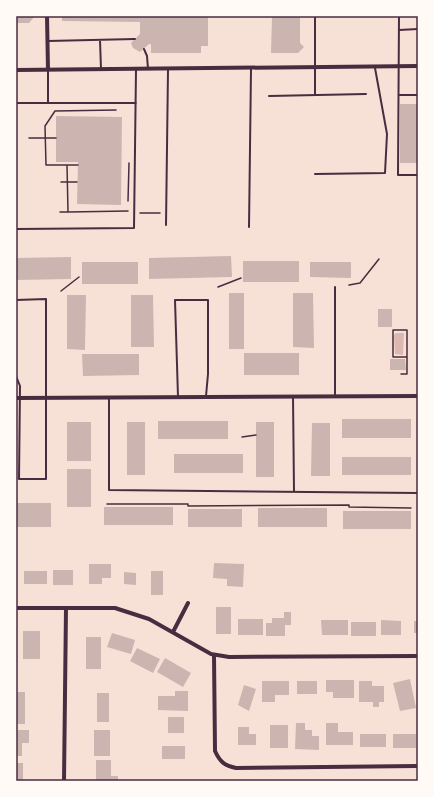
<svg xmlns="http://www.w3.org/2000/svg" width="434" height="797" viewBox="0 0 434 797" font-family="Signika,sans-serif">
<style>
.water{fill:#dcb8b0}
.building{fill:#ccb4b1}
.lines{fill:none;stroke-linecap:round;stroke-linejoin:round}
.path{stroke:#4a2c40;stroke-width:1.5}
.service{stroke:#4a2c40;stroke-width:2}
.minor{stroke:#4a2c40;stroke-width:4}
.neatline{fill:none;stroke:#4a2c40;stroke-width:1.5}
</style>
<rect width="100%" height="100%" fill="#f7e1d7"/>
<!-- water -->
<path class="water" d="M396,333H404L403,355L395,354L394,335Z"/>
<!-- building -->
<path class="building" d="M16,16H35L29,23H16Z
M62,16H208V46H201V53H151V44H149L140,52L133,48L131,43L140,34V22L62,21Z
M272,16H300V43L304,47L298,53H271Z
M400,104H418V163H400Z
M56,116L122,117L121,205L77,204L78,162H56Z
M231,256L232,277L149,279V258Z
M71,257V279L16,280V258Z
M243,261H299V282H243Z
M82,262H138V284H82Z
M310,262H351V278L310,277Z
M229,293H244V349H229Z
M293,293H313L314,348L293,347Z
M67,295H86L85,350L67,349Z
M131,295H153L154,347H131Z
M378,309H392V327H378Z
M244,353H299V375H244Z
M82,354H139V375L83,376Z
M390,359H405L406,370H390Z
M342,419H411V438H342Z
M158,421H228V439H158Z
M67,422H91V461H67Z
M127,422H145V475H127Z
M256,422H274V477H256Z
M312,423H330V476H311Z
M174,454H243V473H174Z
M342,457H411V475H342Z
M67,469H91V507H67Z
M16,503H51V527H16Z
M104,507H173V525H104Z
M258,508H327V527H258Z
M188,509H242V527H188Z
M343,511H411V529H343Z
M214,563L244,564L243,587L227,586V579L213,578Z
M89,564H111V578H102V584H89Z
M53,570H73V585H53Z
M24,571H47V584H24Z
M151,571H163V595H151Z
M124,572L136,573V585L124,584Z
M216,607H231V634H216Z
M284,612H291V625H285V636H266V623H272V618H284Z
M238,619H263V635H238Z
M321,620H348V635H322Z
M381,620L401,621V635H381Z
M414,621H418V633H414Z
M351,622H376V636H351Z
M23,631H40V659H23Z
M112,633L135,640L131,654L107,647Z
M86,637H101V669H86Z
M137,648L160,659L153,673L130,661Z
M165,658L191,673L183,687L157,672Z
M410,679L416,708L400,711L393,683Z
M326,680H354V698H333V692H326Z
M262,681H289V695H275V702H262Z
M297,681H317V694H297Z
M359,681H372V686H384V702H379V707H373V702H359Z
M244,685L256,689L249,711L238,705Z
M175,691H188V711L158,710V696H175Z
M16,692H25V724H16Z
M97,693H109V722H97Z
M168,717H184V733H168Z
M296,723H305V730H312V736H319V750L295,749Z
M326,723H338V732H353V745H326Z
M270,725H288V748H270Z
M238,727H249V734H256V745H238Z
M16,730H29V743H22V756H16Z
M94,730H110V756H94Z
M360,734H386V747H360Z
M393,734H416V748H393Z
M162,746H185V759H162Z
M96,760H111V776H118V781H96Z
M16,763H23V781H16Z"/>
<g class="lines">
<!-- path -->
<path class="path" d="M29,138H56
M67,165L68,212L128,211
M78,165H46L45,126L55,111L116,110
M61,182H77
M128,201L129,163
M60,212H68
M140,213H160
M349,285L360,283L379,259
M218,287L241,278
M61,291L79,277
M401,374H407V330H393V357H407
M242,437L256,435
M107,504H188V506L349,505V507L411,508"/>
<!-- service -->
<path class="service" d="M399,16L398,175H418
M399,30L418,29
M100,40L101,69
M48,41L135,39
M144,49L147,56L148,69
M48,71V103
M315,95V16
M399,95H418
M269,96L366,94
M16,103H136
M315,174L385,173L387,134L375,68
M166,225L168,70
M249,227L251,69
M16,229L134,228L136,70
M335,287V396
M16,300L46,299V479H19L20,386L16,376
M293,396L294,491
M178,397L175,300H208V374L206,396
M109,398V490L418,493"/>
<!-- minor -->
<path class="minor" d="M47,16L48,70
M16,70L418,66
M16,398L418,396
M16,608H115L149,619L211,654L229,657L418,656
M173,632L188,603
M214,655L215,751C220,762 225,766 236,768L418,766
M64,781L66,608"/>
</g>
<!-- border -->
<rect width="434" height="797" fill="none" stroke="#fffaf5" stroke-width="34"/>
<rect x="17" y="17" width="400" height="763" class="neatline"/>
</svg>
